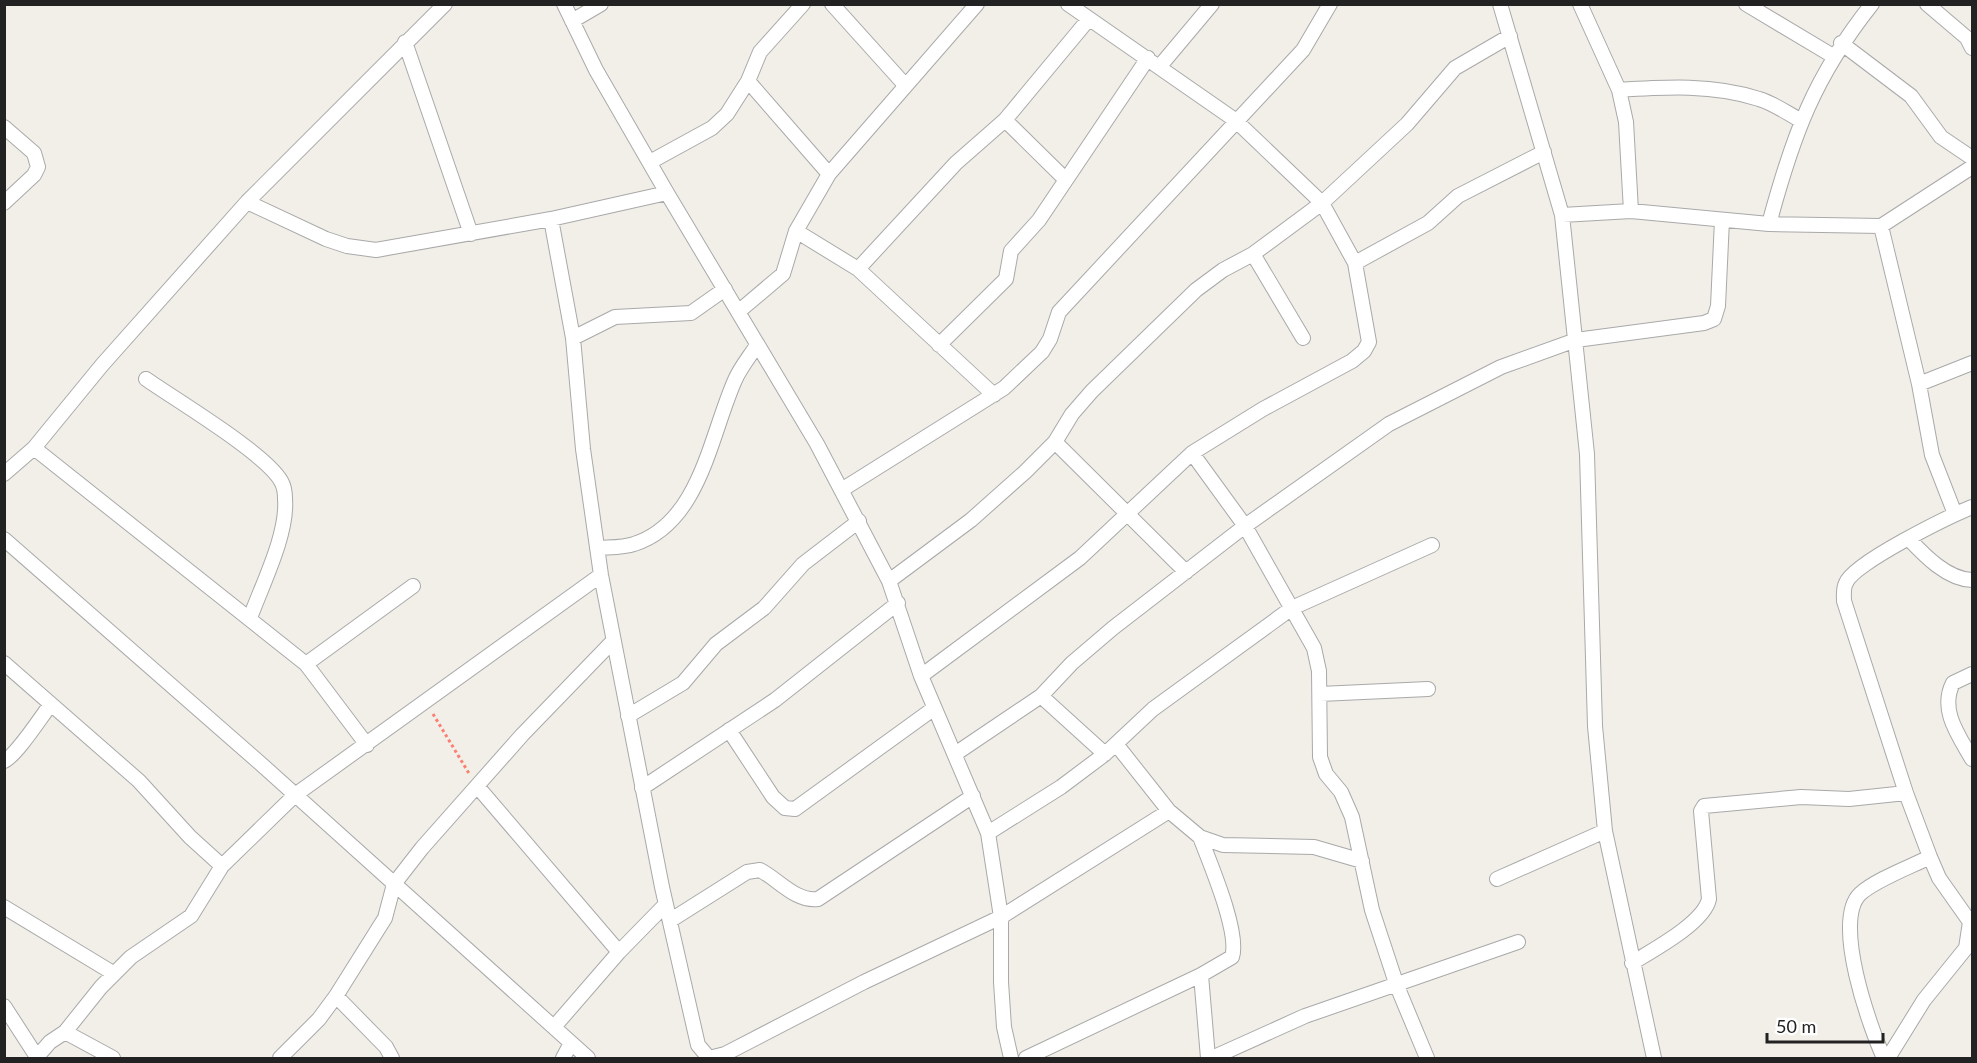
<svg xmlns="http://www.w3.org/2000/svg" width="1977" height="1063" viewBox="0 0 1977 1063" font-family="Lato,sans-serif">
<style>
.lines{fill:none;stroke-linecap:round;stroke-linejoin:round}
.street-casing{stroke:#a9a9a9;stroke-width:16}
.path{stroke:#fa8072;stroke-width:3;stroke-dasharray:3 3;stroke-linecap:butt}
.street{stroke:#fff;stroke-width:14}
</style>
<rect width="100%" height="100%" fill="#f2efe9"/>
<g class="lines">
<!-- street casing -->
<g class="street-casing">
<path id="street" d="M564,4L596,70L667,193L817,444L889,581L921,676L988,833L1001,917V982L1004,1027L1011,1058
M832,4L905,85
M1500,4L1562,215L1587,454L1595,726L1605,831L1654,1058
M1580,4L1619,90L1626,122L1631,211
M1746,4L1833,56
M1927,4L1967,38L1972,48
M572,21L601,4
M405,42L471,234
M1841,43L1911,96L1941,137L1972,158
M1160,66L1212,4
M748,81L829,174
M1619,90C1666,87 1713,84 1759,99C1773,103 1787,113 1800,120
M1005,120L1065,179
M4,127L34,153L38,167L34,175L4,203
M650,162L712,128L727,114L748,81L760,52L803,4
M247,202L326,239L347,246L376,250L551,219L667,193
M1562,215L1631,211L1769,224L1881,226L1972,167
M551,219L573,338L583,449L601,575L662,887L698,1045L709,1058L725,1054L864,982L1001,917L1169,811
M1769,224C1793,135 1814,77 1872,4
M1881,226L1919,384L1932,455L1955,514
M796,231L858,269L994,395
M1253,254L1303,338
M1355,263L1428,223L1458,196L1544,152
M858,269L956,163L1005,120L1088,20
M738,312L783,274L796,231L829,174L977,4
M573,338L615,317L691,313L725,289
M939,345L1006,279L1011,251L1039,220L1148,58
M146,379C176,400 265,453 281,481C284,486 285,494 285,499C288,534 262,585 250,618
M1919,384L1972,363
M1055,442L1186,572
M34,448L306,664L367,745
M1192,453L1245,526L1314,648L1319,671L1320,757L1326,774L1341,792L1352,817L1372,910L1397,986L1427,1058
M4,474L34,448L102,365L247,202L445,4
M843,489L1004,388L1042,352L1050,339L1059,312L1303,50L1330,4
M4,539L261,764L588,1058
M1909,539C1925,556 1947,579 1972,580
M597,548C608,547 623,548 634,544C700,523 710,436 735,380C740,368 750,356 757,345
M889,581L971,520L1025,472L1055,442L1072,414L1092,391L1196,290L1223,270L1253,254L1322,203L1407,124L1455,68L1510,36
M4,663L139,781L190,837L222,866L295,795L601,575
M306,664L413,586
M1972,674L1953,683C1939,710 1959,736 1972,759
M921,676L1080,558L1192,453L1263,409L1352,361L1364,351L1369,342L1355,263L1322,203L1235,120L1068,4
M1320,694L1428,689
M1041,696L1105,754
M628,716L683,683L716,644L764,608L803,564L859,521
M729,730L773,797L785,808L795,809L933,709
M1116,744L1169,811L1200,837L1223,845L1314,847L1362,861
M955,754L1041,696L1072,663L1113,628L1245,526L1389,424L1501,367L1576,340L1704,323L1714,319L1718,306L1722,220
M4,761C16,756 41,717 51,704
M477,786L619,952
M642,788L775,700L898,603
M988,833L1061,787L1105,754L1153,709L1292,608L1432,545
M1497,879L1605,831
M4,907L113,973
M671,920L747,872L760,870C779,880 796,902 818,899L973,796
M1632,963C1653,950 1704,923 1709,899L1701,811L1704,806L1801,797L1849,799L1906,793
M1201,975L1208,1058
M336,996L386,1047L392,1058
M4,1006L37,1057
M554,1027L619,952L666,904
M65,1032L113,1058
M36,1058L50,1042L65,1032L101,987L131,957L191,916L222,866
M280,1058L319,1019L336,996L385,918L394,884L422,848L522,735L613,641
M563,1058L571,1043
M1026,1058L1201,975L1232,957C1240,933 1210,863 1200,837
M1212,1058L1305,1016L1518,942
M1884,1058C1870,1028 1832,921 1860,894C1875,880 1910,867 1930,857
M1888,1058L1924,1000L1966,948L1970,922L1939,878L1930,857L1906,793L1844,601C1844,596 1843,588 1846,583C1853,563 1950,516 1972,507"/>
</g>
<!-- path -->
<path class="path" d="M433,714L470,775"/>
<!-- street -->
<use href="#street" class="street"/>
</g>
<!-- border -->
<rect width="1977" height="1063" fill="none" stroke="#222222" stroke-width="12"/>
<!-- scale -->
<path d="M1767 1033v9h116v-9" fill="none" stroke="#222222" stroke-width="3"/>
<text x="1776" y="1033" font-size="18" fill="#222222" stroke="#ffffff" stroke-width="4.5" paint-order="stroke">50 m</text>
</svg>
